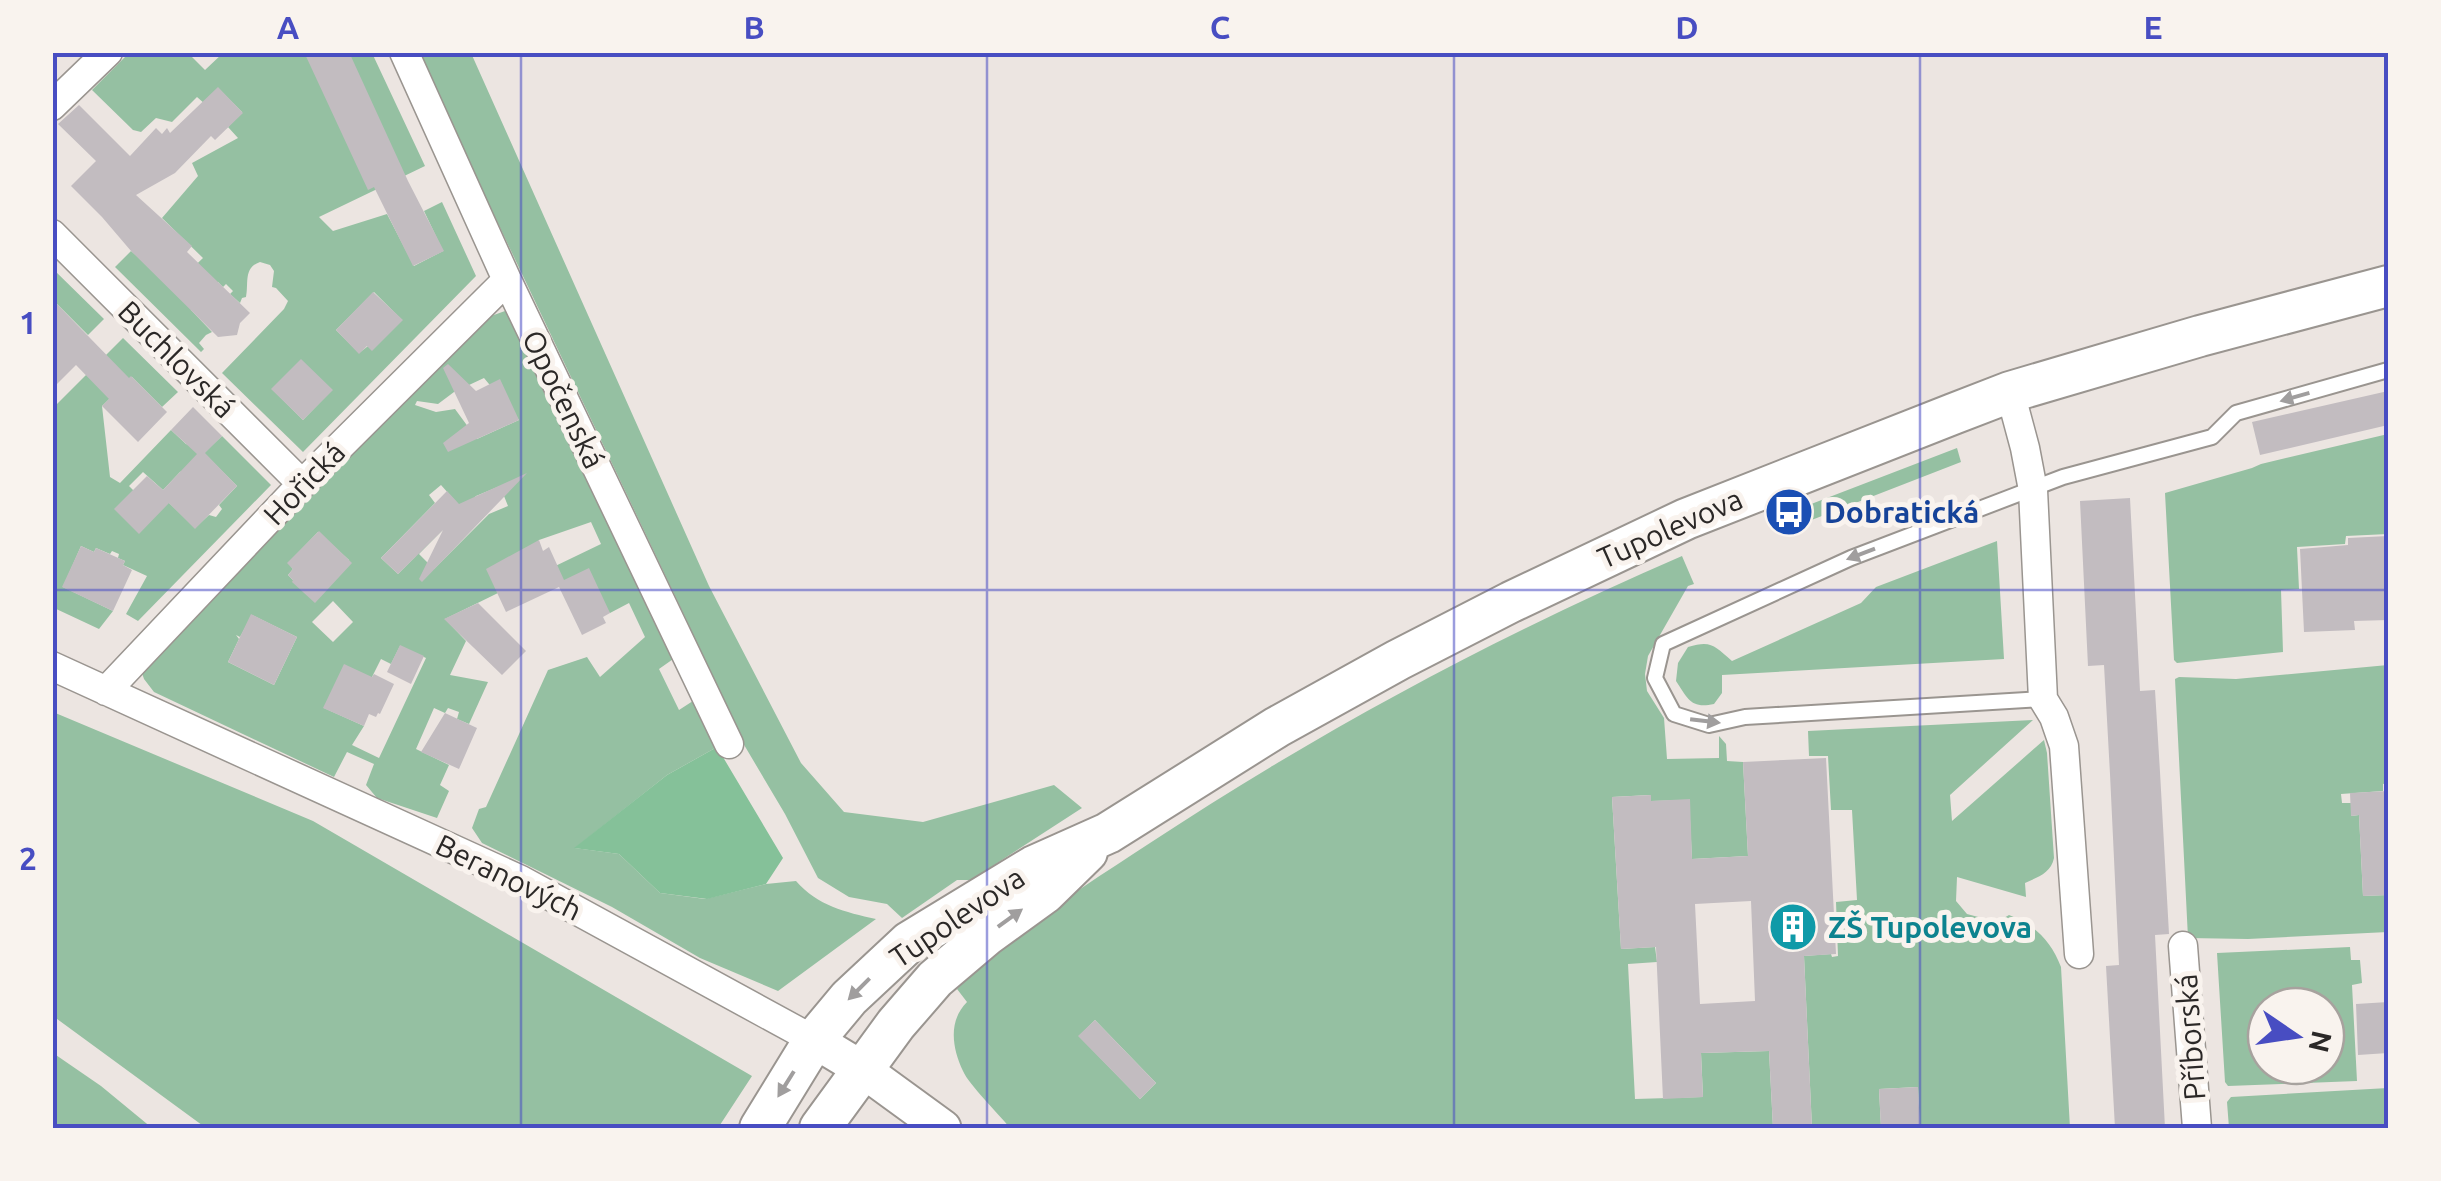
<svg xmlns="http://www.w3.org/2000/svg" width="2441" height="1181" viewBox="0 0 2441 1181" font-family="Ubuntu,sans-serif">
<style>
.green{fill:#95c0a2;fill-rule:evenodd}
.forest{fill:#85c199}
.building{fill:#c2bcc0;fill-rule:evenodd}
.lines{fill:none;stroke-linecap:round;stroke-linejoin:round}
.service-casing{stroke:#9a9590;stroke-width:18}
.minor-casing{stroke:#9a9590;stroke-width:31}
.tertiary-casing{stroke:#9a9590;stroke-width:39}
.secondary-casing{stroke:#9a9590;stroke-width:44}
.service{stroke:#fff;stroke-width:14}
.minor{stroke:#fff;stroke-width:28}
.tertiary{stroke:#fff;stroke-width:35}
.secondary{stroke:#fff;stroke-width:40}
.oneway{fill:#a09e9e}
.grid{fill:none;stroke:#484dc2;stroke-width:2.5;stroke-opacity:0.55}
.labels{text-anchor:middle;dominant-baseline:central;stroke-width:10;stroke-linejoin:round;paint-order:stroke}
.street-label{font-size:30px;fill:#2b2827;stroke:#f9f3ee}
.transit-label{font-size:30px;font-weight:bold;fill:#164399;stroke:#f9f3ee;text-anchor:start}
.culture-label{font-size:30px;font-weight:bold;fill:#0d838f;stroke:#f9f3ee;text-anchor:start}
.neatline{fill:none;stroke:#484dc2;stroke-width:4}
.grid-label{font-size:32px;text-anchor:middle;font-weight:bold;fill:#484dc2}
</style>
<rect width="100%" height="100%" fill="#ece5e1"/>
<!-- green -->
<path class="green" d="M129,53H188L205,70L223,53H372L425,166L319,217L333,231L387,214L414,266L443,251L424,211L442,202L476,276L303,452L222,373L284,309L288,301L276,288L272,287L274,271L270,265L260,262C243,268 249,283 246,297L242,298L240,303L230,294L233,291L226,284L223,287L218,282L191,310L212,332L206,335L199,343L204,349L201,352L115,267L131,251L173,287L203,258L162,218L198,176L192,163L238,138L228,127L242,112L220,90L205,104L197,97L172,122L156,118L141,132L133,130L92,90ZM374,292L402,320L359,353L336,330ZM272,389L332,390L303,420Z
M417,53H471L709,586L801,763L844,812L923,822L1054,785L1082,808L971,880H957L902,918L887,904L849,897L818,878L785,814L740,738L685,617Z
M52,268L104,319L88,335L53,300Z
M505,311L517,318L676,657L659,669L679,710L696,699L717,747L667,775L575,848L619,854L660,893L705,899L766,884L796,881C818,906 845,912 876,919L778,991L700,958L612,907L482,843L472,828L479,809L486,807L548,670L587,657L600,677L645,637L629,603L610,613L558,583L547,570L601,544L591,522L539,540L498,593L445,619L466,641L450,675L488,682L469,724L457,719L459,712L448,708L445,713L434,708L416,749L449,765L440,785L449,791L437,818L377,798L366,785L374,764L347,752L334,777L154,692L144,679L141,670L143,665L480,320ZM484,378L519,420L477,439L455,409L436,412L415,405L417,401L438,404L454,392ZM441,485L457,503L415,557L398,574L381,558L435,503L429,495ZM500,486L508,506L489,514L434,569L419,554L476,496ZM318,532L349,560L337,574L293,580L288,575L293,569L288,563ZM333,601L353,622L333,642L312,622ZM252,615L297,637L274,685L228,662L239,639L236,635L240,637ZM400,646L426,658L379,758L352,745L364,726L324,708L372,677L381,659L391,664Z
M123,338L178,392L162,407L132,377L102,406L110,477L120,483L171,430L186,444L206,451L222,436L271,485L138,621L126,614L147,576L123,565L125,561L118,558L119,554L112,551L110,554L96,548L94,552L81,546L63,587L113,611L99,629L52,607V453L55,447L53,445V408ZM208,457L237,486L219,505L222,509L216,517L209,515L195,528L166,500L154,511L129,486L143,472L163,490L180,472Z
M2388,434V534L2346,536L2345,544L2297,547L2299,589L2281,590L2283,652L2177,663L2174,660L2165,493L2252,468L2261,464Z
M1957,448L1961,462L1809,521L1796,517L1793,511Z
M1997,541L2004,659L1722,675V693L1714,704C1691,709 1688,699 1676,681L1678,663L1688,647C1712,640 1714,646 1732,661L1861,603L1876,587Z
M1682,556L1694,584L1688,586L1648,656L1645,674L1647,691L1664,718L1667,759L1719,758V736L1726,744L1727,761L1743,762L1748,856L1692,859L1689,800L1651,801L1650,795L1612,797L1621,949L1655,947L1657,962L1628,964L1635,1099L1703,1097L1701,1053L1769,1051L1773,1128H1010C999,1114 969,1085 963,1071C952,1048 948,1021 967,1002L957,989C1012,931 1083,887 1150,843C1318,732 1497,636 1682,556ZM1095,1020L1156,1083L1140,1099L1079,1036Z
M2388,665V783L2383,784V791L2341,794L2342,803H2358L2351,810V816L2359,815L2363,896L2388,895V932L2248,939L2188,938L2175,679L2179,677L2236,679Z
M53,712L313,821L752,1076L718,1128H206L53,1016Z
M2033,720L1950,795L1952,821L2044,740L2047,753L2054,858C2051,873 2038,877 2025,883L2026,897L1957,877L1956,901L1967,914L1997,922L2009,915C2035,925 2051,941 2061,967L2070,1128H1920L1918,1087L1879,1089L1881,1128H1812L1804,956L1831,954L1832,957L1838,956L1836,902L1857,900L1852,810H1831L1828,756H1809L1808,731Z
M2350,947L2351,960H2360L2362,983L2352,985L2357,1081L2228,1086L2225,1082L2217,953ZM2266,1006H2326V1066H2266Z
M53,1053L101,1086L152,1128H53Z
M2388,1088V1128H2229L2227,1102L2231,1097Z"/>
<!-- forest -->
<path class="forest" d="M717,747L783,858L766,884L707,899L660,893L619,854L574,848L667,775Z"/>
<!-- building -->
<path class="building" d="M304,52H349L408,181L444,251L413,266L374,187L368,190Z
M218,87L243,113L215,140L211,136L175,173L136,195L192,246L187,252L250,313L240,323L237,335L218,337L131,251L102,217L71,186L96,161L58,124L79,105L130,156L156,128L162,134L167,128L170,133Z
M373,292L403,320L372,351L367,346L359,354L336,330Z
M52,299L129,378L131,376L167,412L138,442L102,406L109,399L76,365L52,389Z
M301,359L333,390L303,420L271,389Z
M448,364L476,391L500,379L519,420L448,452L443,443L469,423L443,368Z
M2388,391V425L2260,455L2252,422Z
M193,407L222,436L205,453L237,486L195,529L169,503L139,534L114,509L147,476L163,490L197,454L171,430Z
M527,473L422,582L419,579L443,530L398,574L381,558L447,491L459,504Z
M2130,498L2140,691L2155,690L2160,772L2169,934L2155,935L2165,1128H2115L2106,966L2119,965L2110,774L2104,665L2088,666L2080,501Z
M319,531L352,563L315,603L292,582L293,580L288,575L293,569L287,563Z
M2388,536V620L2354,621L2355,630L2304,632L2300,549L2348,545V538Z
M539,540L543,551L549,547L564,580L589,568L610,613L603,617L606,623L582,635L559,587L506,612L486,569Z
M81,546L94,552L96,548L125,561L123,565L132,570L113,611L62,587Z
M478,603L526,651L502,675L444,619Z
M251,614L297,637L274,685L228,662Z
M400,645L424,656L411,684L387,672Z
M344,664L372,677L374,674L394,684L380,714L378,713L376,717L369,714L364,726L323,708Z
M445,713L477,728L459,769L421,752Z
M1826,758L1836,954L1804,956L1812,1128H1773L1769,1051L1701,1053L1703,1097L1663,1099L1656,947L1621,949L1612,797L1651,795V801L1690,799L1692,859L1748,856L1743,762ZM1751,901L1755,1001L1700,1004L1695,904Z
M2388,791V895L2363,896L2359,815L2351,816L2350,793Z
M2388,1002V1053L2358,1055L2356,1004Z
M1095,1020L1156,1083L1140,1099L1078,1036Z
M1918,1087L1920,1128H1881L1879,1089Z"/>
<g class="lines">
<!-- service casing -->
<g class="service-casing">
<path id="service" d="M2043,699L1745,717L1709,725L1674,714L1655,678L1663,644L1851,558L2063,477L2212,437L2236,413L2388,370"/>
</g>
<!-- minor casing -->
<g class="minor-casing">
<path id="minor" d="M404,52L507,280L729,744
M52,106L108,52
M52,234L302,484
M2010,392L2025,448L2033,490L2043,699L2054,717L2064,746L2079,954
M52,666L521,880L814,1040
M106,691L302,484L507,280
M2183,946L2197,1128"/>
</g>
<!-- tertiary casing -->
<g class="tertiary-casing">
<path id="tertiary" d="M814,1040L862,1069L943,1128"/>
</g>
<!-- secondary casing -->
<g class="secondary-casing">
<path id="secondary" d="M760,1128L814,1040L849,998L909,942L1034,866L1108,833L1277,727L1398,660L1511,602L1686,519L1953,414L2010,392L2200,336L2388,286
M820,1128L896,1024L935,979L987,935L1045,893L1087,852"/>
</g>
<!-- service -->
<use href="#service" class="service"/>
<!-- minor -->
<use href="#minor" class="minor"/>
<!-- tertiary -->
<use href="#tertiary" class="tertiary"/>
<!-- secondary -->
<use href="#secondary" class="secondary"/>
</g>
<!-- one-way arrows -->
<defs><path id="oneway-solid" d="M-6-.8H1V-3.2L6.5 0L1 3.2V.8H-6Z" transform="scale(2.5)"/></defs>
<g class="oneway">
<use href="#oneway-solid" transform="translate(2295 397) rotate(164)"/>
<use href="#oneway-solid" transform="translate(1861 554) rotate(159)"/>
<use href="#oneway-solid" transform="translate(1705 721) rotate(7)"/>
<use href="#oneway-solid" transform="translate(1010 918) rotate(-36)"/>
<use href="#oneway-solid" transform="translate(859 989) rotate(135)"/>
<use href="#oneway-solid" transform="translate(786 1084) rotate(122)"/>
</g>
<!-- grid -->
<path class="grid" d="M521,52V1128M987,52V1128M1454,52V1128M1920,52V1128M52,590H2388"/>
<!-- icons -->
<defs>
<g id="bus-disc" transform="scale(2.5)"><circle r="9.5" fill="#1a4fb4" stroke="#f9f3ee"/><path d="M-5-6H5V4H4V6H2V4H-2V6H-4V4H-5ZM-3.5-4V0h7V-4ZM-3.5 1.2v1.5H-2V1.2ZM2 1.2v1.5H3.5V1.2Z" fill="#fff"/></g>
<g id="building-disc" transform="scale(2.5)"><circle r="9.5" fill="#0f9aa8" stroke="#f9f3ee"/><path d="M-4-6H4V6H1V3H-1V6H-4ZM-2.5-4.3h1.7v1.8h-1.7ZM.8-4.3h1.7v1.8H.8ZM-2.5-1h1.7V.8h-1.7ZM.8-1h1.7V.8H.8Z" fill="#fff"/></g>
</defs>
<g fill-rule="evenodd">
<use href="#bus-disc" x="1789" y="512"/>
<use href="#building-disc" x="1793" y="927"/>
</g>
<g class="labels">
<!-- street labels -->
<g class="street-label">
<text transform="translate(177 359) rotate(45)">Buchlovská</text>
<text transform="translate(564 399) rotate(64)">Opočenská</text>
<text transform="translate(304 483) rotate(-46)">Hořická</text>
<text transform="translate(1670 528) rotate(-24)">Tupolevova</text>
<text transform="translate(509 877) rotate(26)">Beranových</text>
<text transform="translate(957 917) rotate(-34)">Tupolevova</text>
<text transform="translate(2190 1037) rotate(-94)">Příborská</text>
</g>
<!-- transit labels -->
<g class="transit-label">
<text x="1824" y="512">Dobratická</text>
</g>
<!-- culture labels -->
<g class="culture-label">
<text x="1828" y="927">ZŠ Tupolevova</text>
</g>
</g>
<!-- border -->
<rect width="2441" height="1181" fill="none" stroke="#f9f3ee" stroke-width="110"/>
<!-- north arrow -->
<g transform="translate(2296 1036) rotate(103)"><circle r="48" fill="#f9f3ee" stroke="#a7a29e" stroke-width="2.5"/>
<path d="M0-8L18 38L0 25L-18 38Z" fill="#484dc2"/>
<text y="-15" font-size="28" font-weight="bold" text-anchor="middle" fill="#2b2827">N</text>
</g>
<rect x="55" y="55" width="2331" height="1071" class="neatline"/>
<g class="grid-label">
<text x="288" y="39">A</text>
<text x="754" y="39">B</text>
<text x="1220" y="39">C</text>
<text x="1687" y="39">D</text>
<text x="2153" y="39">E</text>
<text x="28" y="334">1</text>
<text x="28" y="870">2</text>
</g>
</svg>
